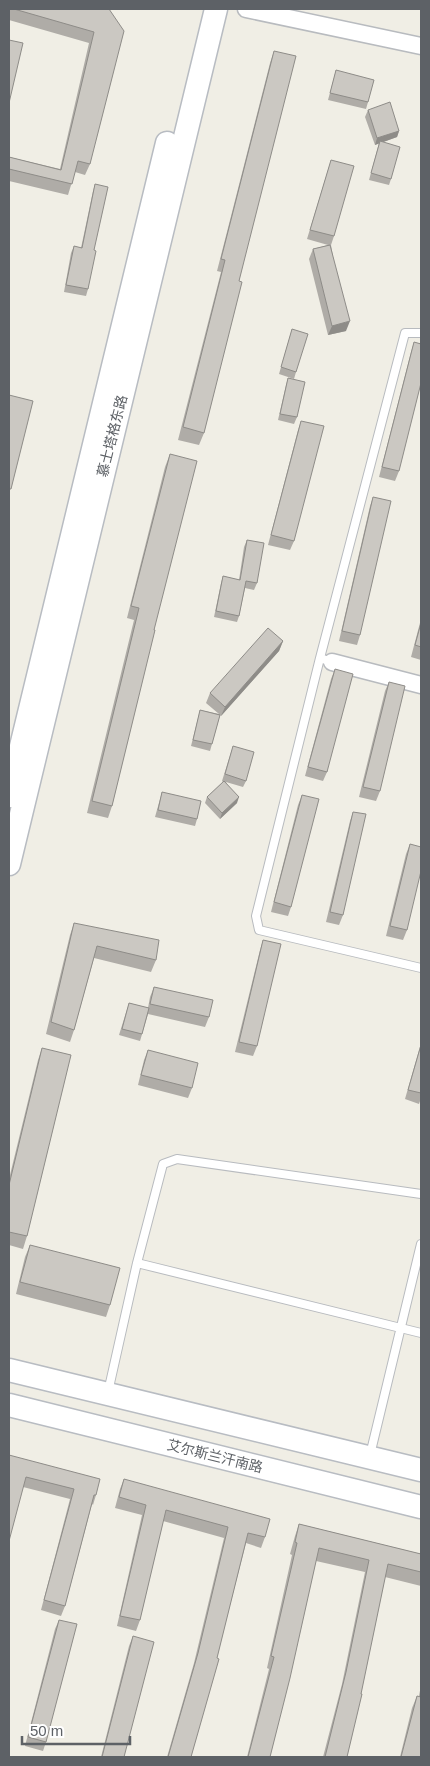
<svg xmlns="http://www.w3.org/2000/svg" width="430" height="1766" viewBox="0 0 430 1766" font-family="Arial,'Noto Sans SC',sans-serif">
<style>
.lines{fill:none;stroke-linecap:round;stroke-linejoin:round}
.service-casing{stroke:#b8bbbf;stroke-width:10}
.minor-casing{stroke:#b8bbbf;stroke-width:19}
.secondary-casing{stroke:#b8bcc2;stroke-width:25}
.service{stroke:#fff;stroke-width:8}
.minor{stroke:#fff;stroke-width:16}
.secondary{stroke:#fff;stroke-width:22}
.wall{fill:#afaca7}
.shaded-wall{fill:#8e8c88}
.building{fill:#cbc8c2;stroke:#8e8c88}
.labels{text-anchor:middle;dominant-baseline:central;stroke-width:4;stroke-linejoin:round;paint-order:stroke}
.street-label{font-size:14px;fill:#5d6166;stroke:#fff}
</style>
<rect width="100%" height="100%" fill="#f0eee5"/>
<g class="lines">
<!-- service casing -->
<g class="service-casing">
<path id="service" d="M320,658L405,333H421
M332,662L320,658L256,916L259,930L421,968
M137,1263L163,1164L177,1159L421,1194
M108,1392L137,1263L421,1333
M370,1455L421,1244"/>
</g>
<!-- minor casing -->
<g class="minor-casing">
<path id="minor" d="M246,9L421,46
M332,662L421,685"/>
</g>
<!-- secondary casing -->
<g class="secondary-casing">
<path id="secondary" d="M9,796L167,143
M9,864L216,9
M9,1370L421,1470
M9,1405L421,1507"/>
</g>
<!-- service -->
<use href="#service" class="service"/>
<!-- minor -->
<use href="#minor" class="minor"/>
<!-- secondary -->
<use href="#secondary" class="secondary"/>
</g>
<!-- wall -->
<path class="wall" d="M9,9H109L90,164L85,175L75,172L68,195L9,181V157L60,169L89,43L9,20Z
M274,51L239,281L204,433L199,445L178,440L221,272L217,271L270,63Z
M336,70L368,102L366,109L328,100Z
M368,110L399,131L397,137L383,142L391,179L389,185L369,180L379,143L375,145L365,117Z
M331,160L334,236L331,245L346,331L328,335L309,259L313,249L328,245L307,239Z
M95,184L94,250L88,289L86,296L64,292L71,253L74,246L81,248L93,191Z
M292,329L296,372L294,379L279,374Z
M414,342L399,471L395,481L379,477L411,352Z
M288,378L297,417L294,424L278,420L286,385Z
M301,421L294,541L290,550L268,545L298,430Z
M170,454L154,630L112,806L108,818L87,813L134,620L127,618L165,467Z
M373,497L360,635L357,645L339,641L370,506Z
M247,540L257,583L254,590L245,588L239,616L237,622L214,617L221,583L223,576L239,580L244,547Z
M421,619V660L411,657Z
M283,641L279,651L221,716L220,715L210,751L191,746L200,710L219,714L206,703L210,693Z
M335,669L327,772L323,781L305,776L331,679Z
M389,682L380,791L376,801L359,797L385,691Z
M233,746L246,781L243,787L226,782L237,803L220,819L205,803L207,797L223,782L222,781Z
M162,792L197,819L195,826L155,817Z
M302,795L291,907L288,916L271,912L298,805Z
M353,812L343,915L339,925L326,922L350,821Z
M410,844L407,930L403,940L386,936L406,854Z
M74,923L156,960L151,972L94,958L74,1030L70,1042L46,1034L70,935Z
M263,940L257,1046L253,1056L235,1052L260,950Z
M154,987L209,1017L205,1027L148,1014L140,1041L119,1035L129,1003L148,1008L150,997Z
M421,1043V1098L419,1104L405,1099Z
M42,1048L27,1236L23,1249L9,1245V1179L38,1060Z
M148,1050L192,1088L188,1098L138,1085L144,1060Z
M30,1245L110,1305L106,1317L16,1294L25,1257Z
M9,1455L96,1495L93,1505L92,1504L65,1606L61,1616L41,1610L70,1499L23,1487Z
M124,1479L265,1537L261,1548L246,1543L191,1757H167L194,1663L224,1538L163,1521L140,1620L136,1631L117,1626L142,1515L115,1508L120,1489Z
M299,1524L421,1554V1586L385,1577L347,1757H323L342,1684L365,1572L316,1561L270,1757H247L269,1669L267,1668L292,1555L290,1554L295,1536Z
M59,1620L46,1742L43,1751L25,1746L55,1629Z
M133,1636L124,1757H101L129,1646Z
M421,1685V1757H400L412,1708L417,1696H419Z"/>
<!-- shaded-wall -->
<path class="shaded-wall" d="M399,131L397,137L375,145L377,138Z
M350,321L346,331L328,335L332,326Z
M283,641L279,651L221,716L225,707Z
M239,797L237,803L220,819L222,813Z"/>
<!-- building -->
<path class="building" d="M14,9H109L124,31L90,164L78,161L72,184L9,169V157L61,170L94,32Z
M9,40L23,43L9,103Z
M274,51L296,56L239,281L242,282L204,433L183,427L225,260L221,259Z
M336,70L374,80L368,102L330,93Z
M390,102L399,131L377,138L368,110Z
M380,141L400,147L391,179L371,173Z
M331,160L354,166L334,236L310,230Z
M95,184L108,187L94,250L96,251L88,289L66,285L74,246L82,248Z
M330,245L350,321L332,326L313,249Z
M292,329L308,334L296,372L281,367Z
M414,342L421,344V383L399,471L382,467Z
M288,378L305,382L297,417L280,414Z
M9,395L33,401L11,489H9Z
M301,421L324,426L294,541L271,535Z
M170,454L197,461L154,630H155L112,806L92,801L139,608L131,606Z
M373,497L391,501L360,635L342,631Z
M247,540L264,543L257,583L246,581L239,616L216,611L223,576L240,580Z
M421,623V647L415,645Z
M268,628L283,641L225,707L210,693Z
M335,669L353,674L327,772L308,767Z
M389,682L405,686L380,791L363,787Z
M200,710L220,715L212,744L193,740Z
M233,746L254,752L246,781L225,774Z
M224,781L239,797L222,813L207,797Z
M162,792L201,801L197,819L158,810Z
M302,795L319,799L291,907L274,902Z
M353,812L366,814L343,915L330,912Z
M410,844L421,847V871L407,930L390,926Z
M74,923L159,940L156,960L97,946L74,1030L51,1022Z
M263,940L281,944L257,1046L239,1042Z
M154,987L213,1000L209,1017L150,1004Z
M129,1003L149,1008L142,1034L122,1029Z
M421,1045V1093L408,1090Z
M42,1048L71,1055L27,1236L9,1232V1185Z
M148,1050L198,1063L192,1088L141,1075Z
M30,1245L120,1268L110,1305L20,1282Z
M9,1455L100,1479L96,1495H94L65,1606L44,1600L74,1489L26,1477L9,1541Z
M124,1479L270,1519L265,1537L248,1533L217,1658L219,1659L191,1757H168L198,1653L228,1527L166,1510L140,1620L120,1616L146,1505L119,1497Z
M299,1524L421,1554V1572L388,1564L361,1694H362L347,1757H325L346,1672L369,1560L319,1548L290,1678L270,1757H248L274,1657L271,1656L297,1543L295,1542Z
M59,1620L77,1624L46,1742L28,1737Z
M133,1636L154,1642L124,1757H102Z
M421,1694V1757H401L417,1696L421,1697Z"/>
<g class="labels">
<!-- street labels -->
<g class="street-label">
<text transform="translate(112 436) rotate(-76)">慕士塔格东路</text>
<text transform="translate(215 1456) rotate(14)">艾尔斯兰汗南路</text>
</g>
</g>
<!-- border -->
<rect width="430" height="1766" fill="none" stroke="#5d6166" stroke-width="20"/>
<!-- scale -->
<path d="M22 1736v8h108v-8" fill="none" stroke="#5d6166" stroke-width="2.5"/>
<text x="30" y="1736" font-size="15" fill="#5d6166" stroke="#ffffff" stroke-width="4" paint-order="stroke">50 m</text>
</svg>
